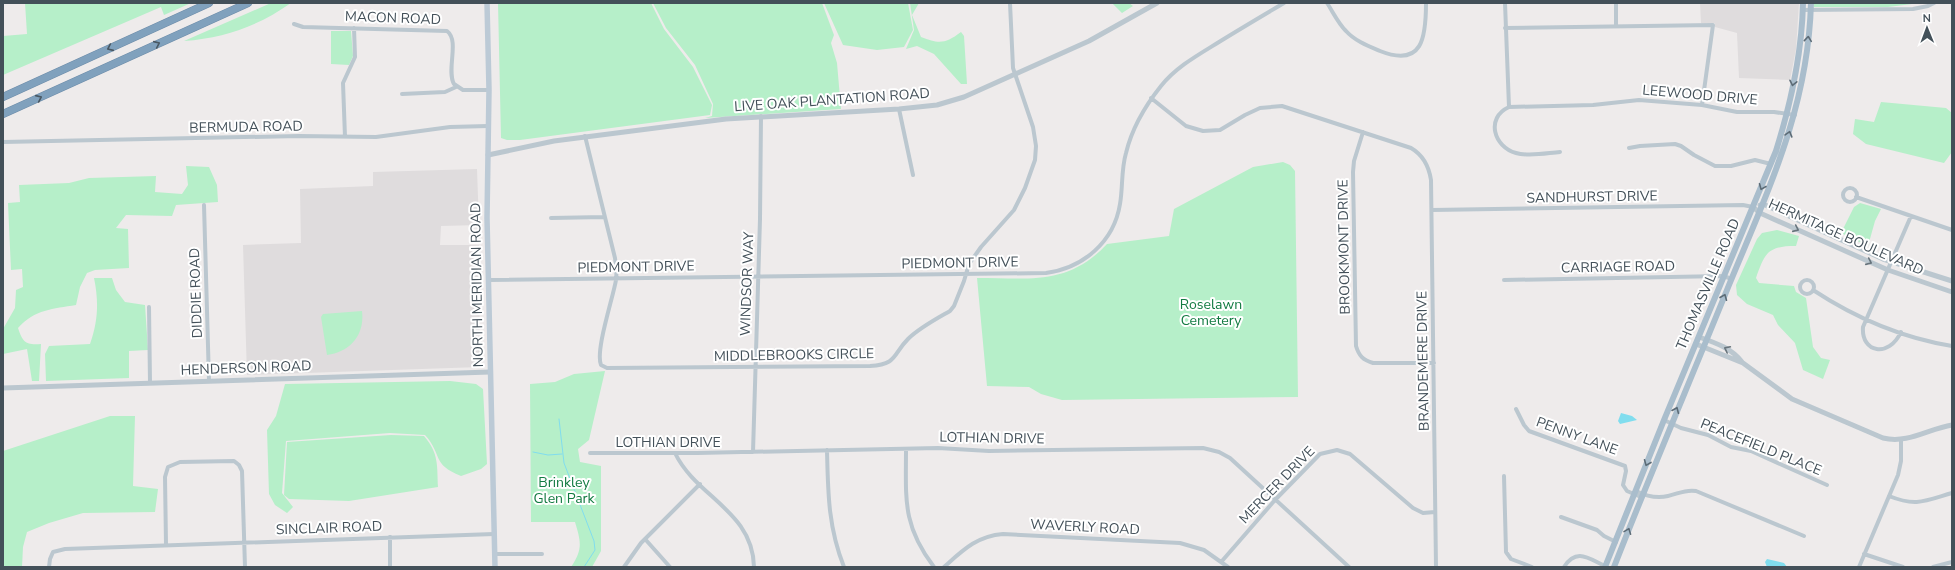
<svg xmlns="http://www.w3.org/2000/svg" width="1955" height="570" viewBox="0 0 1955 570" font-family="'Nunito Sans',sans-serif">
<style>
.education{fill:#dfdcdd}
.green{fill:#b6efc9}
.water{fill:#81ddee}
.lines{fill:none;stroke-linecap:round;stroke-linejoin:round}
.stream{stroke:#81ddee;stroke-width:1}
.motorway-casing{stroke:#6c8ca9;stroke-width:8}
.minor{stroke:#bbc7cf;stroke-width:4}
.tertiary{stroke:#bbc7cf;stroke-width:5}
.secondary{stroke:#bccad6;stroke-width:5.5}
.primary{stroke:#a9bdcc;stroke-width:6}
.motorway{stroke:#80a1bd;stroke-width:7}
.oneway{stroke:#5c6b76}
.oneway2{stroke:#495863}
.oneway3{stroke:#67747c}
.labels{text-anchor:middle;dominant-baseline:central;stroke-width:4;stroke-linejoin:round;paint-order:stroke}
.street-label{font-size:14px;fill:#435059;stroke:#fff}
.park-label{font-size:14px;fill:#137b42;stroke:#fff}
</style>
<rect width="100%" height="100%" fill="#eeebeb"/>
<!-- education -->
<path class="education" d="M1700,3H1799L1796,49L1790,80L1739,78L1737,33L1715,27V23H1701Z
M477,169L479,225L441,226L440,245H479L480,367L247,375L243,245L301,243L300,189L373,186V172Z"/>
<!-- green -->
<path class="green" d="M25,3H191L164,15L161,7L3,75V36L27,34Z
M271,3H291C258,26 225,38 184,41Z
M498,3H651L664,29L693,67L712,105L710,115L520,140H507L501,138Z
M653,3H822L834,35L831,43L837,63L841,109L705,118L712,116L713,104L695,65L666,28Z
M824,3H908L913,30L904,47L877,50L843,45Z
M910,3H919L912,15L921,37C939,44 945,44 961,32L964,36L967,84H961L934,54L917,46L906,49L914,30Z
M1112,3H1129L1133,6L1122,13Z
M1814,3H1920L1888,7H1814Z
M331,31H351L353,56L349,65L331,64Z
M1881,102L1946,108L1952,113V152L1944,163L1866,144L1853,134L1855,119L1874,122Z
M1283,162L1290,165L1295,171L1298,397L1062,400L1041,394L1029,387L987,386L977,278C1029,278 1068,286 1107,244L1169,236L1174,209L1253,167Z
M186,166L209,167L217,185L218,202L176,205L172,216L126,215L116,228L128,229L129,268L95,270L87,273L80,287L76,305C53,309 35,309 18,328C23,343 26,345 41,344L39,381H32L27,349L3,354V329L15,308L16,290L23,287L22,269L11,270L8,203L20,202L19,185L69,183L89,178L156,176L155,192L182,194L188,185Z
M1860,203L1881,209L1875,221L1868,246L1841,233L1854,207Z
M1777,230L1799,236L1796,246C1768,246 1765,252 1756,278L1759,283L1794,286L1796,292L1806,298L1813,347L1821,358L1830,360L1823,379L1803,370L1795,343L1778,325L1773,315L1747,304L1737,295L1736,285L1757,239L1762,233Z
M94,278H112L116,290L125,302L145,305L148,350L129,351V378L46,381L45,354L49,346L90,344C98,321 99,302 94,278Z
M362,311C365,335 350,352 327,355L321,317L323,314Z
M605,371L589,440L578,449L580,462L601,466V551L592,567H571C583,549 581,542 575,522H531L530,384L555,382L574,374Z
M450,381L476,384L483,389L487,464L481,469L461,476C431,464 443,455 425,435L390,433L286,441L282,493L293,507L287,513L275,505L269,494L267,430L276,416L285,384Z
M110,416H135L133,486L158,489L155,512L83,513L49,523L27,532L23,547L22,567H3V451Z
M391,435L424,436C439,453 437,466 438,487L349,501L289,499L284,495L287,442Z"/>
<!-- water -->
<path class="water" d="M1621,413L1632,416L1637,420L1620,424L1618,421Z
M1767,559L1784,563L1787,567H1767L1765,562Z"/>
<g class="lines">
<!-- stream -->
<path class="stream" d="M559,419L564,463L594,541L595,550L584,567
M533,452L548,455L562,454"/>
<!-- motorway casing -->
<g class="motorway-casing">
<path id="motorway" d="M3,97L209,3
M3,114L248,3"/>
</g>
<!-- minor -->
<path class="minor" d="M1327,3C1333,12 1338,23 1346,31C1355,41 1368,46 1380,51C1423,68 1426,37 1426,3
M1505,3L1509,107
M1616,3V26
M1803,10L1913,9L1928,6L1934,3
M294,24L303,27L447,31C460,41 446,70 454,84L463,90H489
M1505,28L1713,25L1702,105
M402,94L445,92L456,87
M1151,98L1186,126L1203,131L1220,130L1245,115L1260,108L1282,106L1411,148C1423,155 1429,167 1431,180L1436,567
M899,109L913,175
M1363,132L1354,161L1353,172L1356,346C1359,356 1363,360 1373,363H1434
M585,136L615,258C616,265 617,273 616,280C613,298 595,351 601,365L607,368L870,366C898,364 892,355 908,339C919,328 936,319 950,311L954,306L964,281L969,264L981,247L1014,210L1025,188L1035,160L1036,146L1033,127L1013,68L1010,3
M345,137L343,83L355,57L354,28
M3,142L299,136L376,137L450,127L488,126
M1629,148L1640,146L1675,144L1681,146L1694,155L1715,166H1731L1755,160L1771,164
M1560,152C1547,153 1529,157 1516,153C1494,147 1485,118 1509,107L1593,105L1639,100L1702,105L1737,112H1774L1795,115
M1843 195a7 7 0 1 1 14 0a7 7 0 1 1-14 0Z
M1856,197L1952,230
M204,205L209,381
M1432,210L1743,205L1753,207
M551,218L604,217
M488,280L1046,273C1083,268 1114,242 1120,204C1123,187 1121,170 1126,153C1132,128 1145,106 1161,86C1176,67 1198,55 1219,42C1240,29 1262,16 1284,3
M1504,280L1723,276L1732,279
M1800 287a7 7 0 1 1 14 0a7 7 0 1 1-14 0Z
M1813,290C1854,317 1903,338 1952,346
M149,307L150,383
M1901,332C1889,358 1861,353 1863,327L1911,216
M1516,409L1524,425L1529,431L1625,466L1626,471L1623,485L1627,491L1641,497
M1664,420L1681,428L1708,435L1731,447L1751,451L1827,485
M906,449C906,499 902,525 934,567
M827,450C828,492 828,527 844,567
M753,452L760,219L761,116
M590,453H697L938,448L989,451L1203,448L1219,452L1230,458L1349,567
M675,453C696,497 753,511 754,567
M1504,476L1506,552L1511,559L1532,567
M1636,491C1646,496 1656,499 1668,496C1678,494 1685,489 1696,491L1804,536
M1889,496C1916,507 1925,501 1952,493
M1561,517L1597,530L1604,536L1616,542
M390,537V567
M645,539L670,567
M166,544L165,477L168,467L180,462L234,461L239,465L242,471L245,567
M494,554H542
M1864,554L1903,567
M1222,561L1275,500L1320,454L1337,450L1350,454L1413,508L1423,513L1435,512
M49,567L50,559L53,552L65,549L494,534
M624,567L641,543L700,484
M944,567C963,550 977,536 1003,534L1180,543L1204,550L1228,567
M1564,567C1577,547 1589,559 1607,567
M1859,567L1898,475L1901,461V440
M1933,567L1952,562"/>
<!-- tertiary -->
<path class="tertiary" d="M488,155L554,141L726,119L899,109L937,105L964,97L1089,41L1157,3
M1760,205L1763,204L1883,259L1952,281
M1753,207L1760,213L1888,270L1952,292
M1699,337C1716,343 1731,348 1742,362
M1696,344L1743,363L1792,399L1883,438C1908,444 1928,429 1952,425
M3,388L490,372"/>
<!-- secondary -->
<path class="secondary" d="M487,3L489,90L487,218L495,567"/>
<!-- primary -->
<path class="primary" d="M1605,567L1664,420L1776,151C1791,103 1802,53 1803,3
M1614,567C1651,472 1691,379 1729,285C1768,190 1808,109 1811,3"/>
<!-- motorway -->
<use href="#motorway" class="motorway"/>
</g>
<!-- one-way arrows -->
<defs><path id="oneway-chevron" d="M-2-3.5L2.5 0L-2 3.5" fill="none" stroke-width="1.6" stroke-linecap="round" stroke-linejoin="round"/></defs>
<g class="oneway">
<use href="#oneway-chevron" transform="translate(1808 39) rotate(-84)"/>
<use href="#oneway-chevron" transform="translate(1793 83) rotate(102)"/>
<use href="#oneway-chevron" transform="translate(1789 134) rotate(-74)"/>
<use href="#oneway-chevron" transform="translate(1762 187) rotate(112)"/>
<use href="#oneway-chevron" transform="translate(1724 297) rotate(-68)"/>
<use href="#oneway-chevron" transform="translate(1676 410) rotate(-67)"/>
<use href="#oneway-chevron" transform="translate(1647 463) rotate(112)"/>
<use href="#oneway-chevron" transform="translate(1628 531) rotate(-69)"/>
</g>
<g class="oneway2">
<use href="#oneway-chevron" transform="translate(157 44) rotate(-24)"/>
<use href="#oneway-chevron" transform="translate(110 48) rotate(156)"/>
<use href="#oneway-chevron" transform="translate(39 98) rotate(-24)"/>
</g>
<g class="oneway3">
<use href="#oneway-chevron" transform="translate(1796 229) rotate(24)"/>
<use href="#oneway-chevron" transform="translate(1869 262) rotate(24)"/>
<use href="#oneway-chevron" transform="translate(1727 349) rotate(-153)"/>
</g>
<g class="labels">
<!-- street labels -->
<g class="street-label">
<text transform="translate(393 18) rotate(2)">MACON ROAD</text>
<text transform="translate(1700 95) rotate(5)">LEEWOOD DRIVE</text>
<text transform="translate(832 100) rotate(-4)">LIVE OAK PLANTATION ROAD</text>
<text transform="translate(246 127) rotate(-1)">BERMUDA ROAD</text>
<text transform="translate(1592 197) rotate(-1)">SANDHURST DRIVE</text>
<text transform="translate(1846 237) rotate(24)">HERMITAGE BOULEVARD</text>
<text transform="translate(1344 247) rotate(-91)">BROOKMONT DRIVE</text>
<text transform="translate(960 263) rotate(-1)">PIEDMONT DRIVE</text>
<text transform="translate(636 267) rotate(-1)">PIEDMONT DRIVE</text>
<text transform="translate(1618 267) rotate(-1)">CARRIAGE ROAD</text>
<text transform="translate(747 284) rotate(-88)">WINDSOR WAY</text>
<text transform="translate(1708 284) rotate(-67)">THOMASVILLE ROAD</text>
<text transform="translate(477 285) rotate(-91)">NORTH MERIDIAN ROAD</text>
<text transform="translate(196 293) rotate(-92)">DIDDIE ROAD</text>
<text transform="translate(794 355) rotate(-1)">MIDDLEBROOKS CIRCLE</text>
<text transform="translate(1423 361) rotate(-91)">BRANDEMERE DRIVE</text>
<text transform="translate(246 368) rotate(-2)">HENDERSON ROAD</text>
<text transform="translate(1577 436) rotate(20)">PENNY LANE</text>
<text transform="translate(992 438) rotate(1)">LOTHIAN DRIVE</text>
<text x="668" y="442">LOTHIAN DRIVE</text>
<text transform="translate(1761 447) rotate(22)">PEACEFIELD PLACE</text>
<text transform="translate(1277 485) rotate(-46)">MERCER DRIVE</text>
<text transform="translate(1085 527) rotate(3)">WAVERLY ROAD</text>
<text transform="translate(329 528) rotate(-2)">SINCLAIR ROAD</text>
</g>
<!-- park labels -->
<g class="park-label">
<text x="1211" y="304">Roselawn<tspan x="1211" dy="16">Cemetery</tspan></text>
<text x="564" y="482">Brinkley<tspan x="564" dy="16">Glen Park</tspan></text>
</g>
</g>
<!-- border -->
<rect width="1955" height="570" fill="none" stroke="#435059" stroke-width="8"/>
<!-- north arrow -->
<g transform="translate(1927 28) rotate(359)" stroke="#ffffff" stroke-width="3" paint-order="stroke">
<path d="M0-3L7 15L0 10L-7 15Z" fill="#435059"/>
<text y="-6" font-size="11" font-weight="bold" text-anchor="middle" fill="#435059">N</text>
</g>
</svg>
